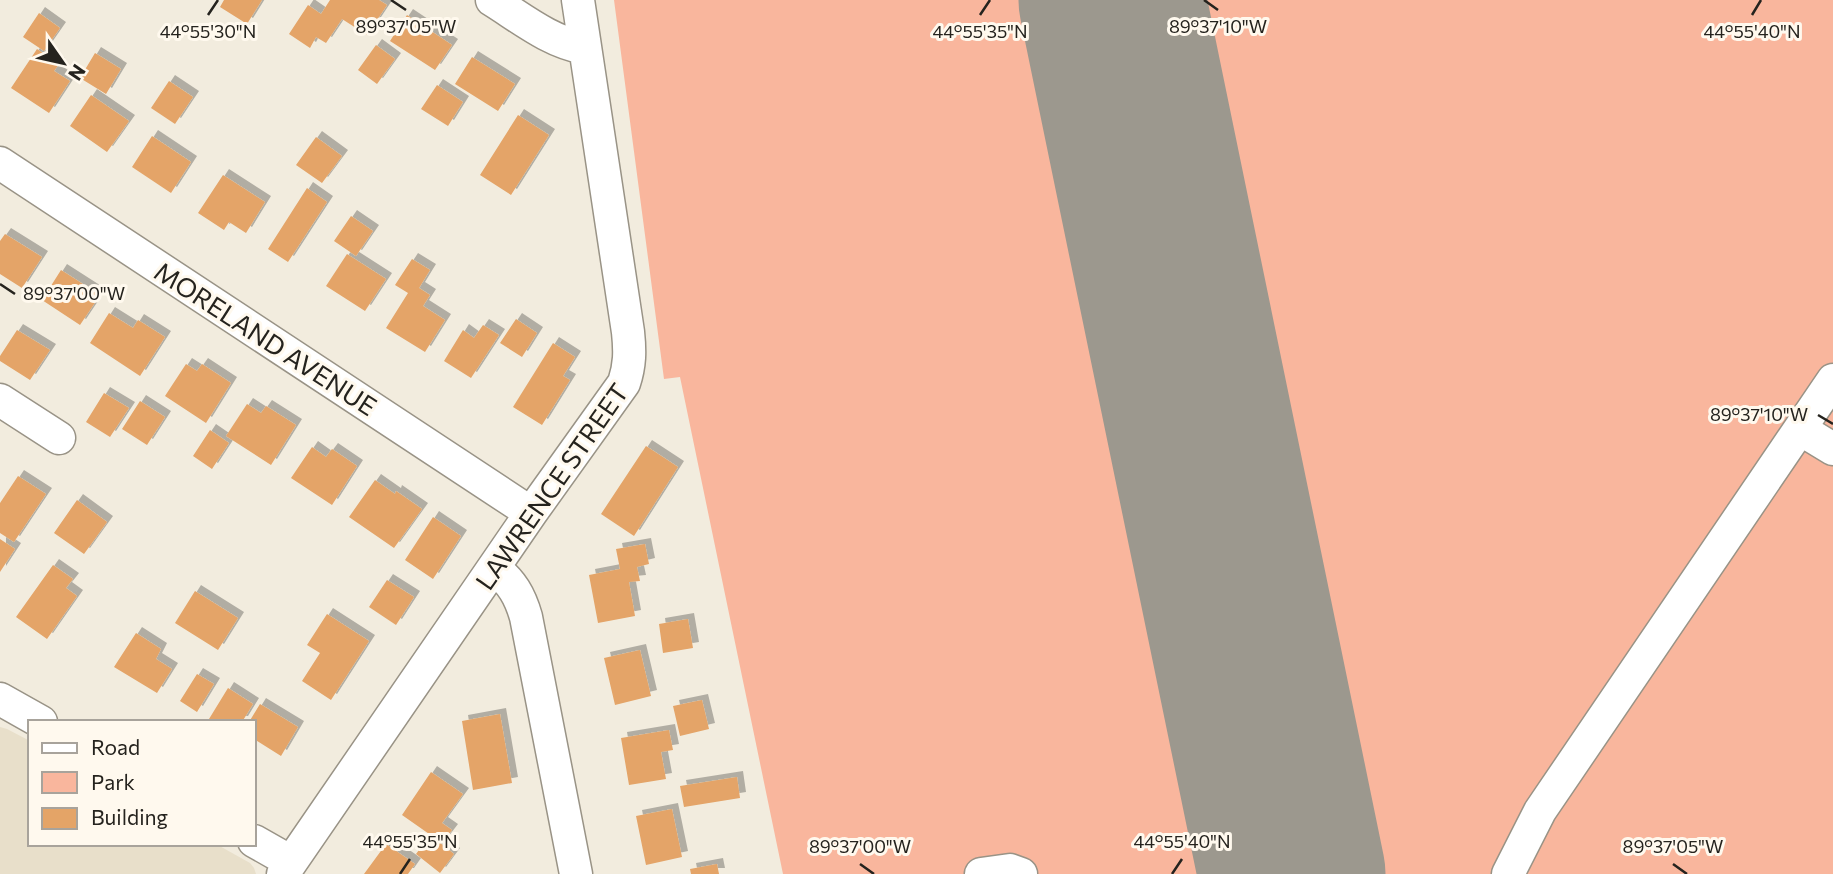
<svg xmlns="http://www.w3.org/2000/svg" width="1833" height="874" viewBox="0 0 1833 874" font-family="Commissioner,sans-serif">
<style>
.built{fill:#e8dfca}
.green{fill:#f9b69d}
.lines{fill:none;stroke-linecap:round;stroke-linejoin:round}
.runway{stroke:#9c988e;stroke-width:187}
.building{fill:#e4a467;filter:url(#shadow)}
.minor-casing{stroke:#999386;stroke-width:35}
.minor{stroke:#fff;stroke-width:32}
.ticks{fill:none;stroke:#25231e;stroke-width:2.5}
.labels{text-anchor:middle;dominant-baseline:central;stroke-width:6;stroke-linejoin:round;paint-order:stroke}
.street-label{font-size:26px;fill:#25231e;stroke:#fff9ee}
.ticks-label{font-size:18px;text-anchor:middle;fill:#25231e;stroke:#fff9ee;stroke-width:6;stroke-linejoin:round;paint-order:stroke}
</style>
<defs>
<filter id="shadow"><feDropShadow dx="6" dy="-6" stdDeviation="0" flood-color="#0004"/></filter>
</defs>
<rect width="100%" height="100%" fill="#f2ecde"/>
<!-- built -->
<path class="built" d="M0,727L7,729L30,741V844H216L250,863L254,868L256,874H0Z"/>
<!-- green -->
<path class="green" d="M614,0H1044L1224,874H783L680,377L664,379Z
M1168,0H1833V874H1344Z"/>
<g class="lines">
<!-- runway -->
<path class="runway" d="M1112,0L1292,874"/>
</g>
<!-- building -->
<path class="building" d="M224,0H262L247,24L220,7Z
M330,0H379L387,5L367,35L342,19L326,43L316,37L310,48L289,34L308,5L321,14Z
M39,13L60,28L44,51L23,37Z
M407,15L452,45L435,70L390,41Z
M376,45L395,59L377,84L358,70Z
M37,49L59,64L54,71L70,81L49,113L11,88Z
M95,53L121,69L106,94L80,78Z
M472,57L515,84L498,111L455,84Z
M169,81L193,97L175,124L151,108Z
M437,85L463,102L448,126L421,109Z
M91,95L129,121L107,152L70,126Z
M518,115L549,135L511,195L480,175Z
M152,136L191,162L171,193L132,167Z
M316,137L342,156L322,183L296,165Z
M223,175L265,202L246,233L229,222L224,230L198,213Z
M307,188L327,202L288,262L268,249Z
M351,216L373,231L356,256L334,241Z
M5,234L42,257L22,288L0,274V241Z
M347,254L386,279L365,311L326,286Z
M412,259L430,270L419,288L430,295L423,306L445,320L425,352L386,328L408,293L395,285Z
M61,270L100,295L80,325L42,300Z
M109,313L133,328L138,320L165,337L140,376L90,343Z
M516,319L537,333L522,357L500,343Z
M483,325L499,335L471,378L444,361L463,330L474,338Z
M17,330L50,350L30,380L0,361V356Z
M553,343L575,357L563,376L570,380L542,425L513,407Z
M186,364L197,371L202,364L231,383L206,423L165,396Z
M104,393L129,408L110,437L86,422Z
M140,401L165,417L147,445L122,429Z
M247,404L261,413L266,406L296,425L271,465L226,436Z
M210,430L229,443L212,469L193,456Z
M646,446L678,467L634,536L601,514Z
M312,447L326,457L332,449L357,466L332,505L291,478Z
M18,476L46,494L14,542L0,533V503Z
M375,480L395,494L396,491L422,509L394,548L349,517Z
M77,500L107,522L84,554L54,533Z
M433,517L461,536L433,579L405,560Z
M0,539L15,549L0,572Z
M645,544L649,564L637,567L640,581L629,582L635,616L598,623L589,575L620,569L616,549Z
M53,565L73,579L66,588L77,596L47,639L16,617Z
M387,580L414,597L396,625L369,607Z
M195,591L238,618L218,650L175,623Z
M327,614L369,641L331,700L302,681L320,653L307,645Z
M688,619L693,648L663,653L659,624Z
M136,633L161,649L156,659L172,669L157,693L114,667Z
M640,650L651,696L615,705L604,658Z
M197,674L214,684L197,712L180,701Z
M228,688L253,704L242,722H213L209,719Z
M702,700L709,729L680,736L673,706Z
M260,704L298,727L281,756L254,739V722H249Z
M500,714L512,783L473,790L462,721Z
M669,730L673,750L661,752L666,779L629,785L621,738Z
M431,772L463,794L442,823L452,830L442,843L402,815Z
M737,777L740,798L684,807L680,786Z
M672,809L682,857L646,865L636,816Z
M430,835L454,854L440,873L416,854Z
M386,844L415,864L408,874H364Z
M717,864L719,874H691L690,869Z"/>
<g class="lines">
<!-- minor casing -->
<g class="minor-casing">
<path id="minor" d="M492,0C521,18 550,42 585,48
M0,163L531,513
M0,400L59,438
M1800,429L1833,449
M494,568C512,582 520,596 526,617L576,874
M0,699L41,722
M254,841L291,862
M283,874L531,513L624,383C630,365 630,351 628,332L578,0
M981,874L1010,870L1021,874
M1508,874L1540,811L1833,380"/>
</g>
<!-- minor -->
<use href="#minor" class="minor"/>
</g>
<!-- ticks -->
<path class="ticks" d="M391,0L406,10M1204,0L1218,10M208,15L218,0M980,15L990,0M1752,15L1761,0M0,284L15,294M1818,415L1833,424M860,864L874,874M1673,864L1687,874M400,874L410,859M1172,874L1182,859"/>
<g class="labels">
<!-- street labels -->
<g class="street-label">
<text transform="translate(266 338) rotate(33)">MORELAND AVENUE</text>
<text transform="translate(551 486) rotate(-55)">LAWRENCE STREET</text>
</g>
</g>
<g class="ticks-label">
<text x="406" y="33">89°37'05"W</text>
<text x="1218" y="33">89°37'10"W</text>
<text x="208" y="38">44°55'30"N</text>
<text x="980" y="38">44°55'35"N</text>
<text x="1752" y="38">44°55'40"N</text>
<text x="74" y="300">89°37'00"W</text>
<text x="1759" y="421">89°37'10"W</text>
<text x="410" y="848">44°55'35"N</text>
<text x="1182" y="848">44°55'40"N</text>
<text x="860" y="853">89°37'00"W</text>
<text x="1673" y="853">89°37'05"W</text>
</g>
<!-- legend -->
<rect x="28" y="720" width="228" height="126" fill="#fff9ee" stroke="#a8a39b" stroke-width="2"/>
<rect x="42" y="743" width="35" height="10" fill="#ffffff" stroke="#a8a39b" stroke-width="2"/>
<text x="91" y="755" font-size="21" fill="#25231e">Road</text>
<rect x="42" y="772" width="35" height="21" fill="#f9b69d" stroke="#a8a39b" stroke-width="2"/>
<text x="91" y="790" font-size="21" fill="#25231e">Park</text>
<rect x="42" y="808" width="35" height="21" fill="#e4a467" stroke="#a8a39b" stroke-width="2"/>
<text x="91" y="825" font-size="21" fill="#25231e">Building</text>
<!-- north arrow -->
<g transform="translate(63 63) rotate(124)" stroke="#fff9ee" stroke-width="5" paint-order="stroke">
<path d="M0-5L12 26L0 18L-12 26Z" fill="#25231e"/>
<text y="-10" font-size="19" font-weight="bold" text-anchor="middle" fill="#25231e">N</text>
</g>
</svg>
